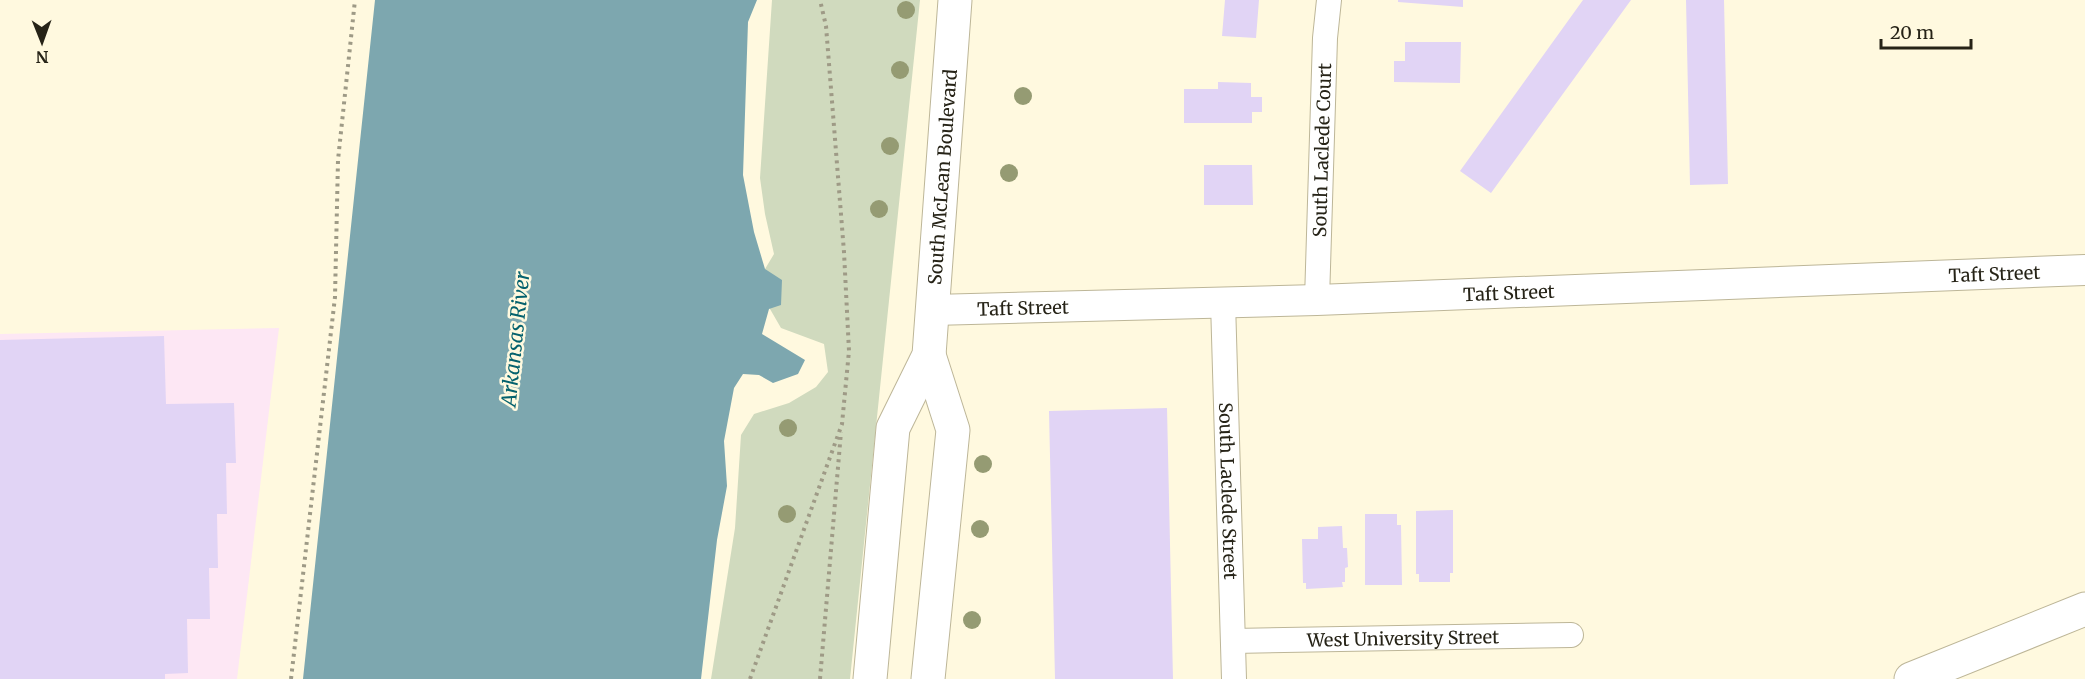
<svg xmlns="http://www.w3.org/2000/svg" width="2085" height="679" viewBox="0 0 2085 679" font-family="Merriweather,serif">
<style>
.industrial{fill:#fde7f4}
.green{fill:#d0dabe}
.water{fill:#7da7af}
.building{fill:#e1d4f5}
.lines{fill:none;stroke-linecap:round;stroke-linejoin:round}
.minor-casing{stroke:#bdb698;stroke-width:26}
.tertiary-casing{stroke:#bdb698;stroke-width:32}
.secondary-casing{stroke:#bdb698;stroke-width:35}
.motorway-casing{stroke:#bdb698;stroke-width:35}
.path{stroke:#9e9a86;stroke-width:4;stroke-dasharray:3 4.5;stroke-linecap:butt}
.minor{stroke:#fff;stroke-width:24}
.tertiary{stroke:#fff;stroke-width:30}
.secondary{stroke:#fff;stroke-width:33}
.motorway{stroke:#fff;stroke-width:33}
.tree{fill:#959b73}
.labels{text-anchor:middle;dominant-baseline:central;stroke-width:5;stroke-linejoin:round;paint-order:stroke}
.street-label{font-size:18px;fill:#262317;stroke:#fff9df}
.water-label{font-size:20px;font-style:italic;fill:#04616d;stroke:#fff9df}
</style>
<rect width="100%" height="100%" fill="#fff9df"/>
<!-- industrial -->
<path class="industrial" d="M279,328L237,679H0V334Z"/>
<!-- green -->
<path class="green" d="M772,0H920L850,679H711L735,528L741,435L754,414L789,403L816,387L828,372L824,344L781,328L770,309L765,269L774,254L765,214L760,178Z"/>
<!-- water -->
<path class="water" d="M375,0H757L748,22L743,175L754,232L765,269L782,280L781,305L769,309L762,334L805,360L798,374L773,383L759,375L743,374L734,388L724,441L727,486L717,540L701,679H303Z"/>
<!-- building -->
<path class="building" d="M1225,0H1259L1256,38L1222,36Z
M1398,0H1463V7L1398,2Z
M1583,0H1631L1491,193L1460,171Z
M1686,0H1724L1728,184L1690,185Z
M1405,42H1461L1460,83L1394,82V61H1405Z
M1218,82L1251,83V97H1262V112H1252V123H1184V89H1218Z
M1204,165H1252L1253,205H1204Z
M164,336L166,404L234,403L236,463H226L227,514H217L218,568H209L210,619H187L188,673L165,674V679H0V340Z
M1167,408L1173,679H1055L1049,411Z
M1453,510V573H1450V582H1419V574H1416V511Z
M1365,514H1397V525H1401L1402,585H1365Z
M1342,526L1343,548H1347L1348,567L1345,568V582H1342L1343,587L1306,589V583H1303L1302,539H1318V527Z"/>
<g class="lines">
<!-- minor casing -->
<g class="minor-casing">
<g id="minor">
<path id="s1" d="M1317,300L1325,38L1329,0"/>
<path id="s2" d="M1223,302L1234,679"/>
<path id="s3" d="M1233,641L1571,635"/>
</g>
</g>
<!-- tertiary casing -->
<g class="tertiary-casing">
<g id="tertiary">
<path id="s4" d="M933,310L1317,300L2085,270"/>
</g>
</g>
<!-- secondary casing -->
<g class="secondary-casing">
<g id="secondary">
<path id="s5" d="M870,679L893,428L929,355L955,0"/>
<path d="M928,679L953,430L929,355"/>
</g>
</g>
<!-- motorway casing -->
<g class="motorway-casing">
<path id="motorway" d="M1911,679L2085,609"/>
</g>
<!-- path -->
<path class="path" d="M291,679L335,297L338,160L355,0
M750,679L842,424L849,351L844,252L826,26L820,0
M820,679L841,432"/>
<!-- minor -->
<use href="#minor" class="minor"/>
<!-- tertiary -->
<use href="#tertiary" class="tertiary"/>
<!-- secondary -->
<use href="#secondary" class="secondary"/>
<!-- motorway -->
<use href="#motorway" class="motorway"/>
</g>
<!-- trees -->
<g class="tree">
<circle cx="906" cy="10" r="9"/>
<circle cx="900" cy="70" r="9"/>
<circle cx="1023" cy="96" r="9"/>
<circle cx="890" cy="146" r="9"/>
<circle cx="1009" cy="173" r="9"/>
<circle cx="879" cy="209" r="9"/>
<circle cx="788" cy="428" r="9"/>
<circle cx="983" cy="464" r="9"/>
<circle cx="787" cy="514" r="9"/>
<circle cx="980" cy="529" r="9"/>
<circle cx="972" cy="620" r="9"/>
</g>
<g class="labels">
<!-- street labels -->
<g class="street-label">
<text stroke="none"><textPath href="#s1" startOffset="150">South Laclede Court</textPath></text>
<text stroke="none"><textPath href="#s5" startOffset="512">South McLean Boulevard</textPath></text>
<text stroke="none"><textPath href="#s4" startOffset="1062">Taft Street</textPath></text>
<text stroke="none"><textPath href="#s4" startOffset="576">Taft Street</textPath></text>
<text stroke="none"><textPath href="#s4" startOffset="90">Taft Street</textPath></text>
<text stroke="none"><textPath href="#s2" startOffset="189">South Laclede Street</textPath></text>
<text stroke="none"><textPath href="#s3" startOffset="170">West University Street</textPath></text>
</g>
<!-- water labels -->
<g class="water-label">
<text transform="translate(515 339) rotate(-84)">Arkansas River</text>
</g>
</g>
<!-- north arrow -->
<g transform="translate(42 42) rotate(179)" stroke="#fff9df" stroke-width="4.5" paint-order="stroke">
<path d="M0-4.5L10 22L0 15L-10 22Z" fill="#262317"/>
<text y="-9" font-size="16" font-weight="bold" text-anchor="middle" fill="#262317">N</text>
</g>
<!-- scale -->
<path d="M1881 39v9h90v-9" fill="none" stroke="#262317" stroke-width="3"/>
<text x="1890" y="39" font-size="18" fill="#262317" stroke="#fff9df" stroke-width="4.5" paint-order="stroke">20 m</text>
</svg>
